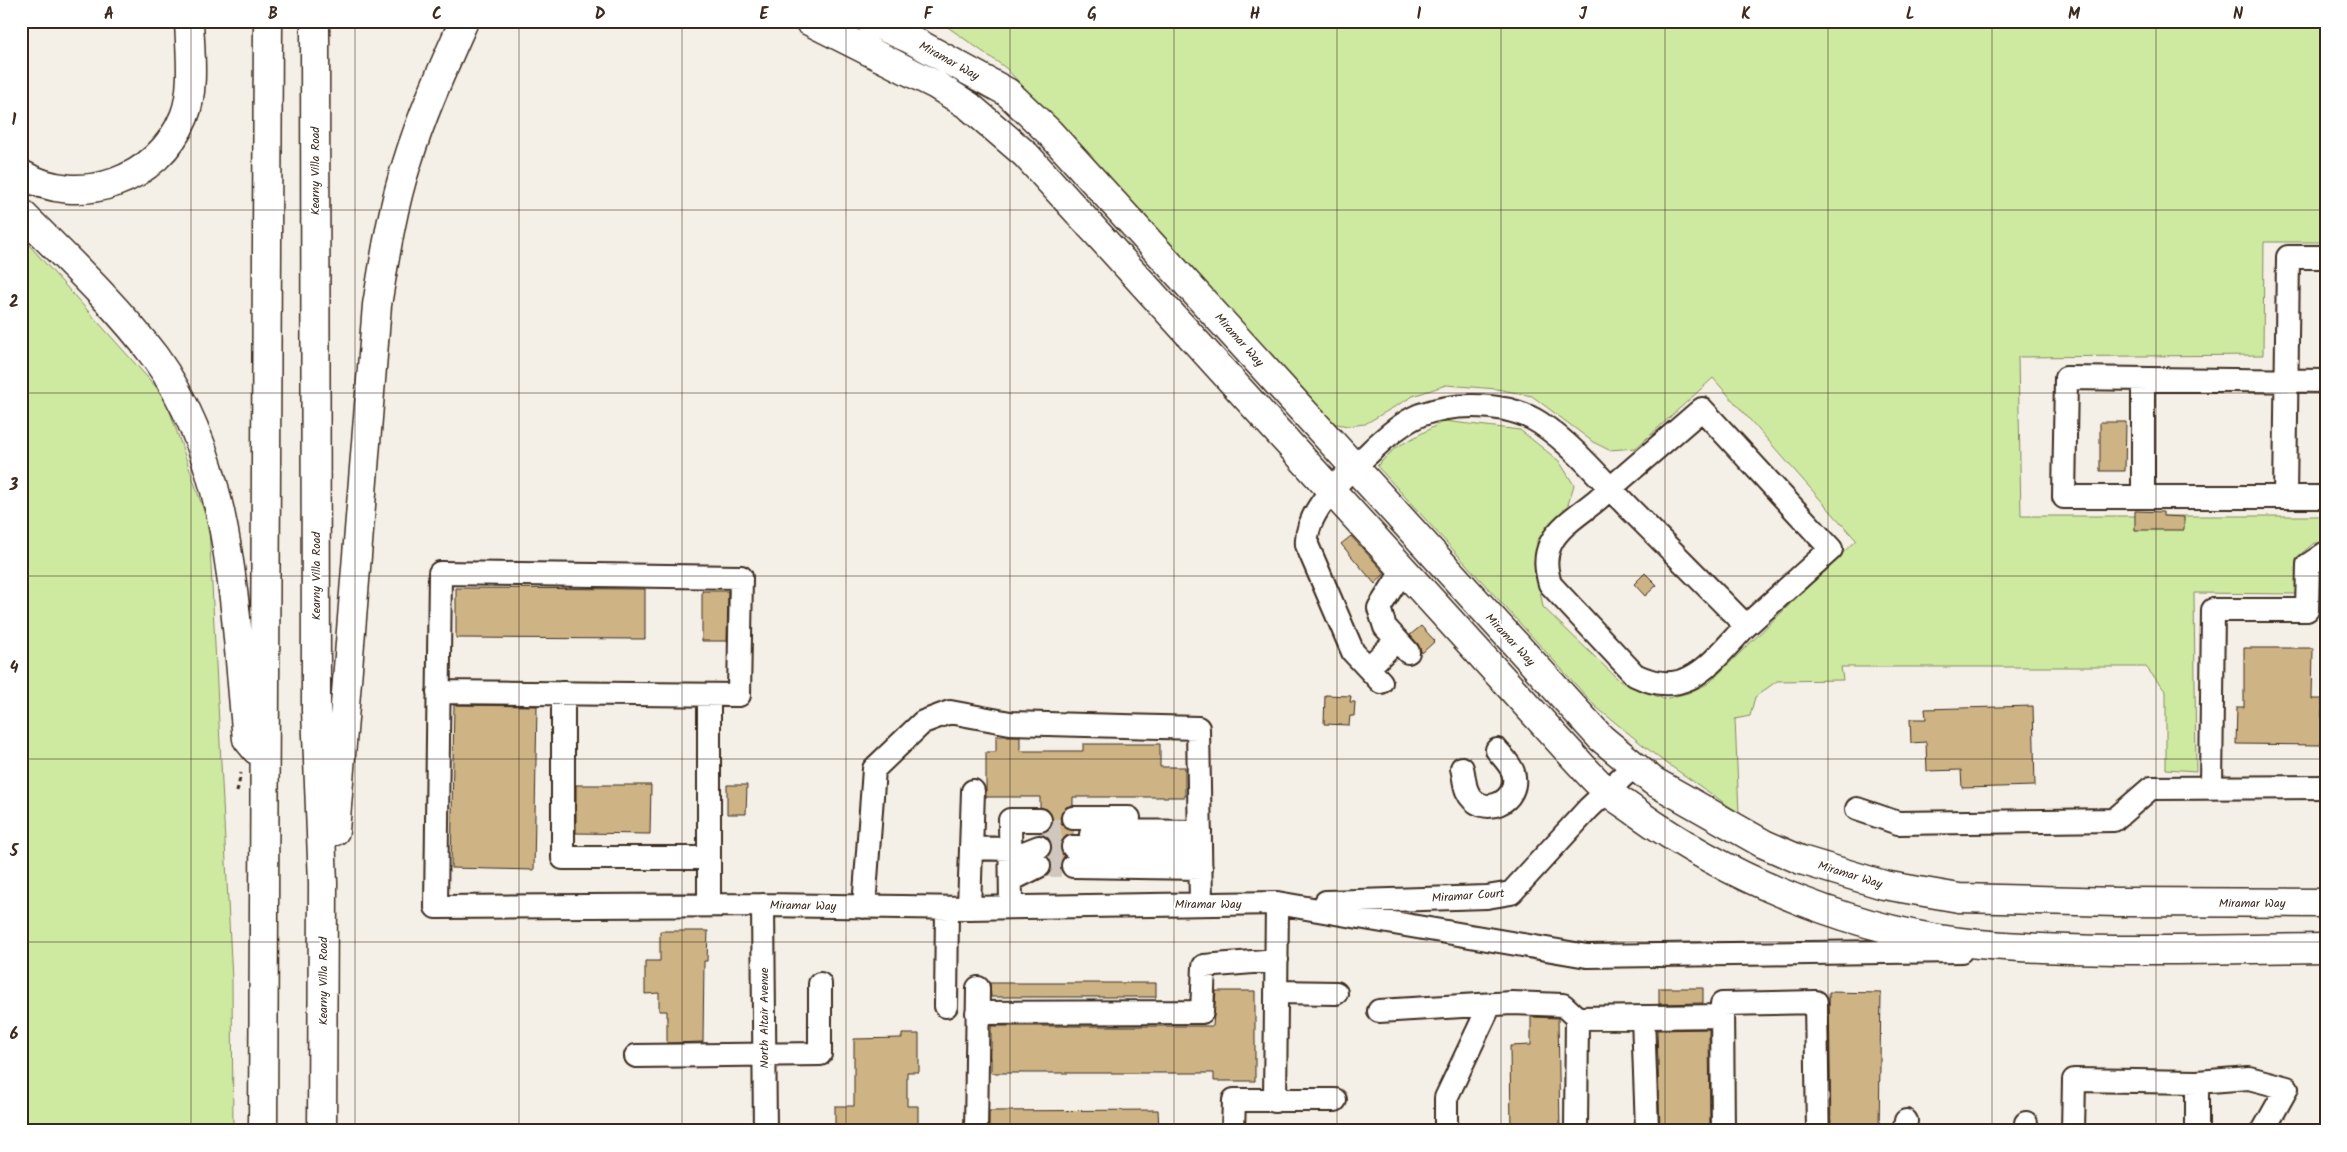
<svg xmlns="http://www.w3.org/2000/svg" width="2347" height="1152" viewBox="0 0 2347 1152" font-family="Kalam,sans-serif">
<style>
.grass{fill:#cee9a0;stroke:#848a5f}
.building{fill:#ceb485;stroke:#3b2a1e}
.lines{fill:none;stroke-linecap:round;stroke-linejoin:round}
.minor-tunnel{stroke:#d0c8bf;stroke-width:22;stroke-dasharray:22 11;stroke-linecap:butt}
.minor-casing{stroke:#3b2a1e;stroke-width:26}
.major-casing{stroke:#3b2a1e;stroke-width:31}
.path{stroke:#3b2a1e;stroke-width:3;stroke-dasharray:5 4;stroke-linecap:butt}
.minor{stroke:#fff;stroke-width:22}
.major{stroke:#fff;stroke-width:28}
.grid{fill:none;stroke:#3b2a1e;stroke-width:1;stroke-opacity:0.55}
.labels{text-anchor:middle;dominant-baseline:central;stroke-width:4;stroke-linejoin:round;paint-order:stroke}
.street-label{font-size:12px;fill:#3b2a1e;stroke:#fff}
.neatline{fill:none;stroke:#3b2a1e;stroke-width:2}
.grid-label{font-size:16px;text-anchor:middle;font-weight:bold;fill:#3b2a1e}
</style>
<rect width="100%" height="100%" fill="#f5f0e7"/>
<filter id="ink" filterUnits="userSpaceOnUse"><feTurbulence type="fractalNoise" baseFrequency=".02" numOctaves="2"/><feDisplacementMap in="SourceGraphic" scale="10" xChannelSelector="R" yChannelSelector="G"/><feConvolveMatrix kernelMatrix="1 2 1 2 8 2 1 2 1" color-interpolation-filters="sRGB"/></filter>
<g filter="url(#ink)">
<!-- grass -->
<path class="grass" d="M939,21H2326V242H2264L2263,355L2018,357L2021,516H2326V543H2314L2296,558V594L2194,593L2196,771L2166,769V692L2146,667H1841L1843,680L1777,681L1755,697L1750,716L1735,719L1739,813L1659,758L1596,707L1377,466L1395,448L1444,421L1520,430L1559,461L1574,485L1566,511L1537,540V573L1543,607L1621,682L1664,699L1688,693L1709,683L1856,540L1713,378L1636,448L1609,450L1593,442L1532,396L1497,389L1446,385L1413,396L1365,424L1348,426L1326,422L1006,68Z
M21,236L165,397L209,526L232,980L233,1131H21Z"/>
<!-- building -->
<path class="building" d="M2100,422H2126L2125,471H2100Z
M2135,511L2163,512V516L2184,517V530H2135Z
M1351,536L1385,573L1375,584L1341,544Z
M1645,573L1657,585L1645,596L1634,584Z
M456,588L645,589V639L456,638Z
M702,591H728L727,641H702Z
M1421,626L1435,641L1422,653L1418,644L1410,635Z
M2244,648H2313L2312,699H2322L2321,745L2236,744L2237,707H2244Z
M1325,695L1351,696L1350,702H1355L1354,716H1350L1349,725L1324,724Z
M454,705L537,706L534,870L451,868Z
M2033,706L2035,786L1962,788L1961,770L1927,771L1926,742L1911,743L1910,719H1926L1925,709Z
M996,736H1020V751H1083V744H1160V767H1185V797H1073V805L1066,807L1060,818L1062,825L1073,831V834L1066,836L1062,841L1060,847L1064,857L1062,860L1061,869H1051V861L1048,856L1052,849L1051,843L1048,837L1039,833L1047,831L1052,826L1053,820L1047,809L1040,807V797H986V752H996Z
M576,785H651L650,834L576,833Z
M727,785H747L746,814H727Z
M660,931H708L707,961H704L703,1042L667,1043V1011H659V993L645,994V961H660Z
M990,983H1156V997H991Z
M1659,988H1703V1003L1659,1004Z
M1216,991H1255V1081H1214V1073H991V1026H1213Z
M1829,992L1881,993L1879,1131H1831Z
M1531,1017L1558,1018L1560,1131H1511L1510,1046L1531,1045Z
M1709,1029L1710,1131H1660L1657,1030Z
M902,1034H919V1072H907V1106H918V1131H835V1106H854V1039L902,1038Z
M1158,1110L1159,1131H989V1111Z"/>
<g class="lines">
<!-- minor-tunnel -->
<path class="minor-tunnel" d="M1039,832L1073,828
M1039,847H1073
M1039,866H1073"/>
<!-- minor casing -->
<g class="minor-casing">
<path id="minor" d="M2143,379V497
M2326,381L2066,378L2064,497H2326
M2285,497L2288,257H2326
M1403,570L1379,608L1385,627L1408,652
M1368,668L1397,640
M1381,682L1353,652L1307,545C1304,512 1345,475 1368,454C1382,440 1401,423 1420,415C1455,402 1508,402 1540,423C1574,446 1601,479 1628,507C1668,547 1707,586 1746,626L1831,549L1702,409C1667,439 1633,469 1598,499C1583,512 1560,525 1551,543C1544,557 1546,570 1550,584L1635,675C1688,701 1712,661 1746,626
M438,692L739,695L741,577L440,573L436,907L763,905L969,908L1277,903L1587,956L1961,951
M563,693V858H709V695
M1462,768C1464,775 1464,784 1467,791C1480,820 1522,803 1513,772C1510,764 1502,756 1497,750
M2211,787L2213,610H2307L2308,565L2326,553
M1857,809L1898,823L2114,820L2151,788L2326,787
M1073,818H1129
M1091,834L1118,831L1200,832
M1073,847L1200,848
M971,848L1011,849
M1011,858L1039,847
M1073,866L1201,868
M1011,880L1039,866
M1326,902L1487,897L1511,893L1589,808L1635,765
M709,905V858
M763,905L765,1131
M864,907L874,769L923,722L950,712L1010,723L1198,728L1201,903
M1011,907L1010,820H1040
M969,908L973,791
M1276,992L1336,993
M946,1006L947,908
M1379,1011L1512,1003L1563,1005L1577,1018L1722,1016
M977,1013L1202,1012L1204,966L1277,960
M1643,1017L1647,1129
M636,1056L820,1054V984
M2197,1082L2249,1078L2287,1088L2263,1131
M1275,1101L1277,903
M1576,1128L1577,1018
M976,1131L978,988
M1233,1131L1234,1100H1335
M1446,1131V1098L1490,1005
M1723,1131L1722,1004L1816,1002L1818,1131
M1904,1131L1906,1121
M2026,1131V1123
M2073,1131L2074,1080L2197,1082V1131"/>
</g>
<!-- major casing -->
<g class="major-casing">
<path id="major" d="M315,21L316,710L323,883L322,1131
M809,21L936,85L969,106L1026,155L1573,756C1584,768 1595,781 1607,791C1616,799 1627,805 1636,812C1732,881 1861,934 1979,944C2094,954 2210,949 2326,948
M870,21L910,39L1007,92L1049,132L1601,738L1653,781L1764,844L1801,860L1884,885L1959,898L2118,902L2326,903
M21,174C81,209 158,180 184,117C195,91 190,49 189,21
M21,213C67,259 116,305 155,357C234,467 234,610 247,739L256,750
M335,831L377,305C385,257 392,209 407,163C422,114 443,68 464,21
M263,1131L268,21"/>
</g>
<!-- path -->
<path class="path" d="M237,792L241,773"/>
<!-- minor -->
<use href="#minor" class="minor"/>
<!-- major -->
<use href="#major" class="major"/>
</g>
</g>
<!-- grid -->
<path class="grid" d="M191,21V1131M355,21V1131M519,21V1131M682,21V1131M846,21V1131M1010,21V1131M1174,21V1131M1337,21V1131M1501,21V1131M1665,21V1131M1828,21V1131M1992,21V1131M2156,21V1131M21,210H2326M21,393H2326M21,576H2326M21,759H2326M21,942H2326"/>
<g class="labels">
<!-- street labels -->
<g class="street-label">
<text transform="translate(949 61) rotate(29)">Miramar Way</text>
<text transform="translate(315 171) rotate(-90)">Kearny Villa Road</text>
<text transform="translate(1239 340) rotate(48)">Miramar Way</text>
<text transform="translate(316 576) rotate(-90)">Kearny Villa Road</text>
<text transform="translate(1510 640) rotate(47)">Miramar Way</text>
<text transform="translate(1850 875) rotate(17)">Miramar Way</text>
<text transform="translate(1468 896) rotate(-4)">Miramar Court</text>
<text x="2252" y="903">Miramar Way</text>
<text x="1208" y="904">Miramar Way</text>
<text transform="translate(803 906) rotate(1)">Miramar Way</text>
<text transform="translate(323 981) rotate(-90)">Kearny Villa Road</text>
<text transform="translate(764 1018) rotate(-90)">North Altair Avenue</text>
</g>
</g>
<!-- margin -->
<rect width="2347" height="1152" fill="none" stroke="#fff" stroke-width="55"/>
<rect x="28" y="28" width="2292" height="1096" class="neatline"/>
<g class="grid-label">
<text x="109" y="19">A</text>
<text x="273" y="19">B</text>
<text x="437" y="19">C</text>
<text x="600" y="19">D</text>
<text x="764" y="19">E</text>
<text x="928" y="19">F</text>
<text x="1092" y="19">G</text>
<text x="1255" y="19">H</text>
<text x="1419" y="19">I</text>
<text x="1583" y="19">J</text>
<text x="1746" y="19">K</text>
<text x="1910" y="19">L</text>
<text x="2074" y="19">M</text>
<text x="2238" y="19">N</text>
<text x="14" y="125">1</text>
<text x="14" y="307">2</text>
<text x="14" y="490">3</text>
<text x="14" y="673">4</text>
<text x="14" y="856">5</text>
<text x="14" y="1039">6</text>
</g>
</svg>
